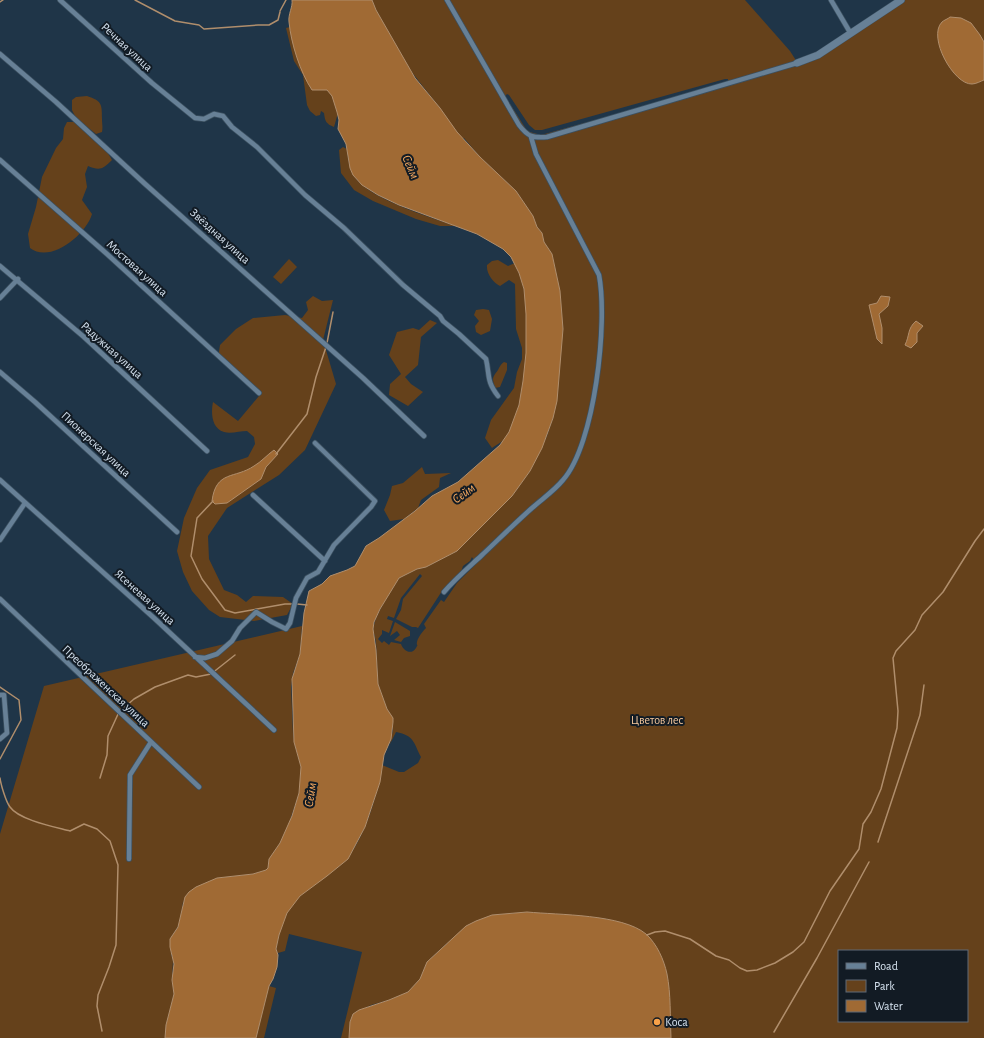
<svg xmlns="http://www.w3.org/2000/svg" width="984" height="1038" viewBox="0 0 984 1038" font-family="'Alegreya Sans',sans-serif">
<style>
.green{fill:#65411b;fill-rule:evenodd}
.water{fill:#a06a34;stroke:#b08e6c}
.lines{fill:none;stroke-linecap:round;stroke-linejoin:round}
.stream{stroke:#b08e6c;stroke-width:1.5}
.street-casing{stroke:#3c5060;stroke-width:6}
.secondary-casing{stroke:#3c5060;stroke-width:8}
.street{stroke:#678096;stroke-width:4.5}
.secondary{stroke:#678096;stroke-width:7}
.poi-dot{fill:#f7a149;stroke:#121b24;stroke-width:1.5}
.labels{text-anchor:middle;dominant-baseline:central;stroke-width:4;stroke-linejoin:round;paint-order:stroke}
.street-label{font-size:12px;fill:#d6e3f0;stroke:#121b24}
.park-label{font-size:12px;fill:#f6c89d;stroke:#121b24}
.poi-label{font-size:12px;fill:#d6e3f0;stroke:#121b24;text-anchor:start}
.water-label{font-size:13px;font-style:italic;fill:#f8ab61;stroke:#121b24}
</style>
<rect width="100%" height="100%" fill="#1f3548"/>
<!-- green -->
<path class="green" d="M372,0H745L790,51L797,62L818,55L896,0H984V1038H671L667,973L608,919L527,912L492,915L446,944L427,962L420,979L408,992L389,1000L371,1005L353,1014L350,1022L349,1038H341L362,952L289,934L285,951L278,953L276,950L280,930L287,913L295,900L307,890L343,863C363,844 379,792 382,765L399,772H404L418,763L421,757C413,742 415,736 396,732L390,744L393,730V719L387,709L378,684L376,642L373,629L376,618L385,600L399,578L417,569L426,567L457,551L512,496L530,471L547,436L553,418L557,395L558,370L563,329L560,291L552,254L544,242L542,233L537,227L533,216L516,191L480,157L464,138L452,144L440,108L410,70L376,10ZM725,79H728V81L726,84L541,135L530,132L526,129L505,96L507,94L509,95L529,125L535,130H542ZM472,557L476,564L457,583L444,602L441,600L424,624L426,628C423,631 418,637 417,642C416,647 419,643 416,648C411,656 403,650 401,644L391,642L389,645L384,641L382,643L378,639L382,634V630L389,633L393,621L387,619L388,616L394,618L401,598L420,574L422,576L403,599L401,610L396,619L412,627H416L418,628L442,591L461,572L463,566L470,561ZM839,951H967V1021H839Z
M334,22L344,139L339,130V120L338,113L334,127C326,124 325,121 324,113L321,111L320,115L316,116L310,111L307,105L303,75L294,61L286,28L290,27L289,24Z
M87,96C102,101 102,104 102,119C102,124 103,127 102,132L96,134L76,118L72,110V100L76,97Z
M67,122H74L106,150L112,160C103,169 100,171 88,166L85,174L87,187L82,200L92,214C86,235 50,264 30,248L28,234L36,207L42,177L56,148L63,139L64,128Z
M343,147L347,149C348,161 350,171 358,181C375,200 431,218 456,226H440L416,219L373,201L354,190L341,173L339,150Z
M289,259L297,267L281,284L273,277Z
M498,260L508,266L515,263C518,271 522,280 524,289C531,322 527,412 505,439C502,442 496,445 492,448L485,438L491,420L514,388L517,372L522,359V348L516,329L515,284L509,280L500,286C493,283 486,273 487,265L492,261Z
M313,296L322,301L333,300L323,340L336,384L305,450L279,475L227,508L208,536L209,559L224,590L237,595L246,602L253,596L283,597L293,604L287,615L254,621L220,617L209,610L192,591L183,572L177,551L184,518L197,488L210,470L248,457L255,444L254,437L247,431C240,431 231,434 224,432C211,428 211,412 213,402L238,421L259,396L218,358L220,345L236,329L253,318L285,315L302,318L308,310L306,302Z
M483,309L489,310L492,319L490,331L481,335L476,332L475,326L479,321L474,315L476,310Z
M430,320L437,323L421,337L418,365L405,377L411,384L423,392L408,406L389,395L390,384L401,374L389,355L397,332L413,328L419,330Z
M504,362L507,363V370L500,387L495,388C492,378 492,378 498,370C500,366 501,364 504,362Z
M422,467L425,474L451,473L440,478L439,487L421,500L418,508L404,519L390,521L384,510L390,495L392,486L403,483Z
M395,622L410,631V636L404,638L401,642L394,640L400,635L397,631L390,636Z
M302,626L300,654L293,673L291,687L293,734L295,746L301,767V782L299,793L288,826L280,843L269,859L268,868L266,870L253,874L217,878L183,902L180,923L172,936L171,954L173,960L172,980L174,994L166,1025L165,1038H0V834L44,686Z
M269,986L276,988L264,1038H256Z"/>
<!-- water -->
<path class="water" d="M292,0H372L376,10L415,78L440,108L457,132L480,157L516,191L533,216L537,227L542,233L544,242L552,254L560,291L563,329L557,401L553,418L542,448L530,471L512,496L457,551L426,567L417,569L399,578L380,609L374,622L373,629L376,650L378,684L387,709L393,718V722L391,739L384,755L380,782L365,827L348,859L327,876L300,896L287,913L279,935L276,949L278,955L277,967L273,979L269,986L256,1038H165L166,1025L174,994L172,980L174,964L170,947V939L178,927L185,897L189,892L196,887L217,878L253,874L266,870L268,868L269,859L280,843L292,816L299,793L301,767L294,742L292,679L300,654L304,613L309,591L322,584L330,576L347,570L355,566L366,546L379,538L415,511L432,496L458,482L500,445L509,432L519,405L523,381L526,353V314L524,289L519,273L511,257L503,249L477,234L399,205L378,195L362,185L353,175L350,168L346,144L338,129L339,120L337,112L332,96L327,90H312C300,72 291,43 289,22C288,14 293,7 292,0Z
M950,17L961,18L971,23L980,35L984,42V80C981,81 976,84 972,84C954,85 927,37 942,22C944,20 948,19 950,17Z
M881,296L890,297L888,306L879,314L882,328V344L877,339L869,305L877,303Z
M916,321L923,326L917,333V342L911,348L905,345C910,335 907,329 916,321Z
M274,450L278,454L266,467L261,479L227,503L215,504L212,501C216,470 235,479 254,466C261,462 267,455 274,450Z
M527,912C559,915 622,914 646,934C657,944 664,960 667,974C671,994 670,1017 671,1038H349L350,1022L353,1014L359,1010L389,1000L408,992L420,979L427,962L466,926L476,921L492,915Z"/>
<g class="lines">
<!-- stream -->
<path class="stream" d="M135,0L175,21L199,25L204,29L258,25H269L278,20L280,12
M0,2L3,0
M280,11L286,0
M327,343L333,312
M276,454L307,414L316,377L326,347
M213,501L197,518L191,556L202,579L225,610L235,613L285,604H293
M297,604L307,605
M0,687L19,700L21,720L0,759
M0,778C1,785 6,802 10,807C19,820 55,827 70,831L84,824L97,829L110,841L118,865L116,945L109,967L98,995L97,1006L102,1031
M100,778L107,755L108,736L119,712L134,699L155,687L188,675L196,677L211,674L235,655
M878,842L920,715L924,685
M647,935L655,932L665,931L690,939L716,956L729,960L740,968L747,971L757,970L775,963L793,952L804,942L830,891L859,849L863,824L871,812L881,789L897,728L898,711L893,658L896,651L915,630L922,615L943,592L975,541L984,529
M774,1032L817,958L869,862"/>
<!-- street casing -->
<g class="street-casing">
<path id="street" d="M60,0L152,83L195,118L204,119L214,114L223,116L232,127L257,147L305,195L344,228L403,285L440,316L443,321L459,334L486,359C490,376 486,380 498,396
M447,0L519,125C528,137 533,138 547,137L797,63
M831,0L851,34
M0,54L56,102L144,183L363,378L424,436
M0,160L107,254L259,393
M0,266L84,337L207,451
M0,298L18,279
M0,372L35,402L177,532
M0,480L154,618L274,730
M253,495L325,561
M0,540L25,503
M444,592C455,579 468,568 481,556C498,540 514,524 532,508C542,499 554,491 563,480C595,444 608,322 599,275L536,154L531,137
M0,599L199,787
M195,657L205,658L217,654L232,641L240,628L256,612L272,622L286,629L290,623L296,598L307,578L318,572L334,545L371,507L375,501L315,443
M0,695H4L7,733L0,739
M129,859L130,775L151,742"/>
</g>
<!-- secondary casing -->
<g class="secondary-casing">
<path id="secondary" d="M797,63L818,55L901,0"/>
</g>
<!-- street -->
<use href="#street" class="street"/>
<!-- secondary -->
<use href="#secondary" class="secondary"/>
</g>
<!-- markers -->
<circle class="poi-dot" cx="657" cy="1022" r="4"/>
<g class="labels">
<!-- street labels -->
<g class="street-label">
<text transform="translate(127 47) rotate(43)">Речная улица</text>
<text transform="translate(220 236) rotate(42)">Звёздная улица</text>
<text transform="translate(137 268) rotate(42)">Мостовая улица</text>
<text transform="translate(112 350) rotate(42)">Радужная улица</text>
<text transform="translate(96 444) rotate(43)">Пионерская улица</text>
<text transform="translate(145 597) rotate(42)">Ясеневая улица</text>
<text transform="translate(106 686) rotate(43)">Преображенская улица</text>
</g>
<!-- park labels -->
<g class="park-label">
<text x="657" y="720">Цветов лес</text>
</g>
<!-- poi labels -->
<g class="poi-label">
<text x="665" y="1022">Коса</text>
</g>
<!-- water labels -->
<g class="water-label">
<text transform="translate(410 167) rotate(67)">Сейм</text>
<text transform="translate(464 494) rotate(-36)">Сейм</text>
<text transform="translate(311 795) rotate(-81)">Сейм</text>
</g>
</g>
<!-- legend -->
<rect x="838" y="950" width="130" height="72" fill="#121b24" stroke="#606b76"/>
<rect x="846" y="963" width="20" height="6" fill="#678096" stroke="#606b76"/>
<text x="874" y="970" font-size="12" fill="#d6e3f0">Road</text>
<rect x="846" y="980" width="20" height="12" fill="#65411b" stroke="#606b76"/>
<text x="874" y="990" font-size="12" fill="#d6e3f0">Park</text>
<rect x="846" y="1000" width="20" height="12" fill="#a06a34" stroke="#606b76"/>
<text x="874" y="1010" font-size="12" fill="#d6e3f0">Water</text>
</svg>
